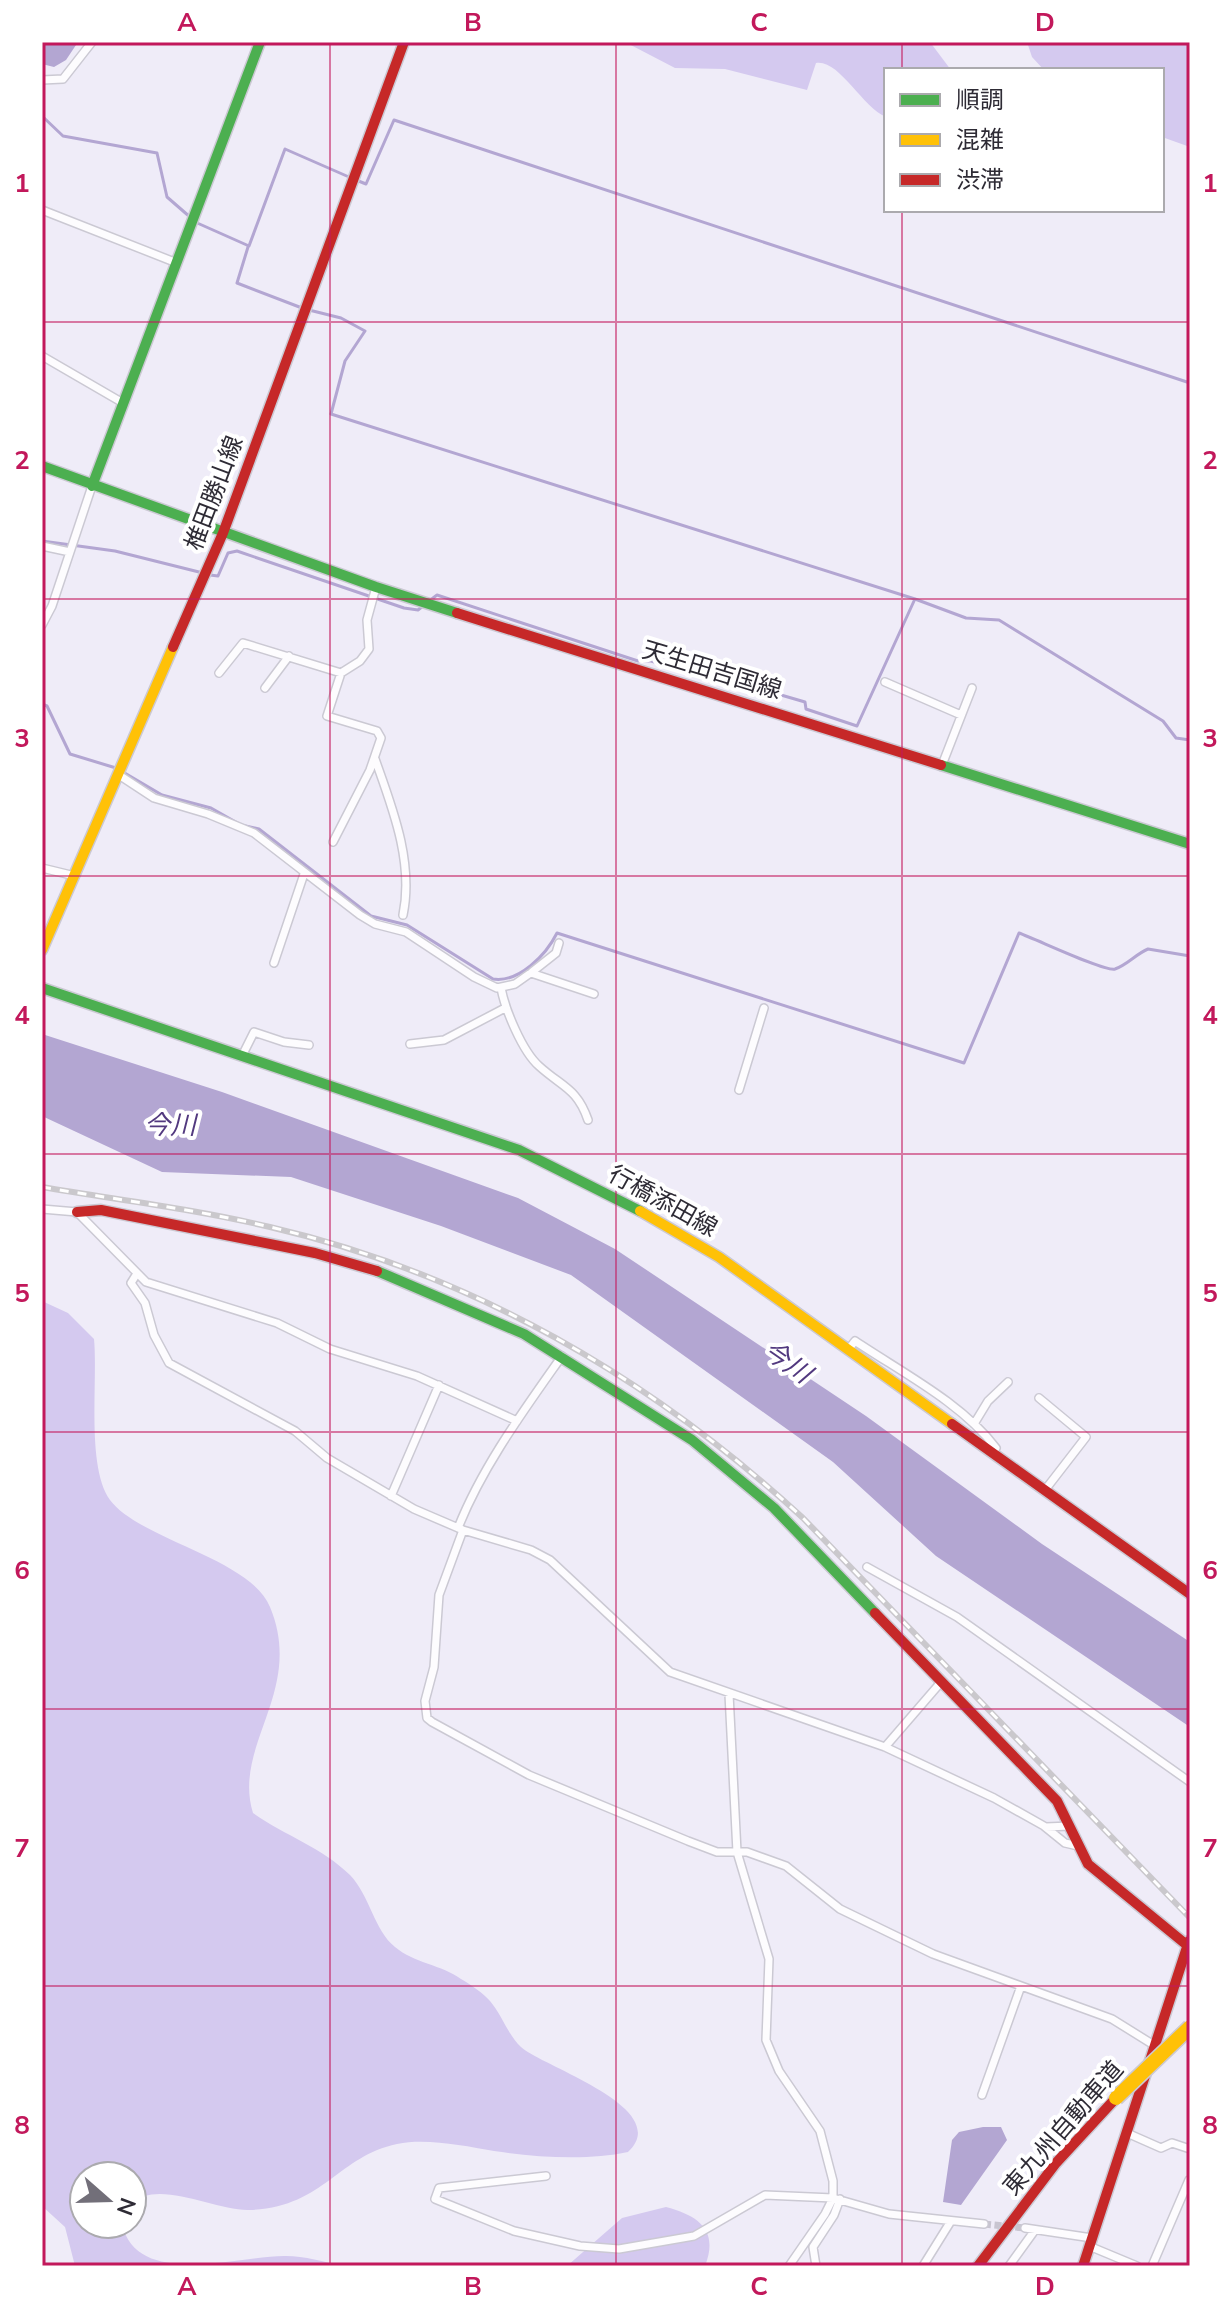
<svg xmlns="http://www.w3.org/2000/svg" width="1232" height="2308" viewBox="0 0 1232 2308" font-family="'Nunito Sans','Noto Sans JP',sans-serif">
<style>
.forest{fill:#d4c9ef}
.water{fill:#b3a6d2}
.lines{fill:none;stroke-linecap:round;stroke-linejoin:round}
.stream{stroke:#b3a6d2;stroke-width:3}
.street-tunnel{stroke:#c8c5d1;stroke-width:7;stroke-dasharray:7 3.5;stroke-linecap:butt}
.street-casing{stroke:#cbc9d3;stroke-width:10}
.fast-casing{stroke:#cbc9d3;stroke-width:13}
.slow-casing{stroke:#cbc9d3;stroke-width:13}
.jam-casing{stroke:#cbc9d3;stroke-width:13}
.street{stroke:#fdfcfe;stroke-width:7}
.fast{stroke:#4caf50;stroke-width:10}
.slow{stroke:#ffc107;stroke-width:10}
.jam{stroke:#c62828;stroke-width:10}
.rail-casing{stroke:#cac8cc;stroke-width:6}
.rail{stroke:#fff;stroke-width:3;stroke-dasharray:9;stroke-linecap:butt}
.slow-bridge-casing{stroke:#cbc9d3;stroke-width:17;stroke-linecap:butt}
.slow-bridge{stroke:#ffc107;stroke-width:14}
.grid{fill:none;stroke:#c2185b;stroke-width:2;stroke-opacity:0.55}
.labels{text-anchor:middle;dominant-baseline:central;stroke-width:8;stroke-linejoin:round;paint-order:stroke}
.street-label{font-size:24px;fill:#2e2b35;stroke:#fff}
.water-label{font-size:26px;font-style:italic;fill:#52397f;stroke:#fff}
.neatline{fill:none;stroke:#c2185b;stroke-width:3}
.grid-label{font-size:26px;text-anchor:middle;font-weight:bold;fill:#c2185b}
</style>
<rect width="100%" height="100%" fill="#efecf8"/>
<!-- forest -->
<path class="forest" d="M625,42H930L951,70H886V117C862,107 839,59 816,63L807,90L725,69L675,68Z
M1027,42H1190V147L1162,137V70H1044L1032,57Z
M42,1301L68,1313L94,1339C98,1380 86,1467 110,1500C140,1540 250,1558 270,1607C305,1691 232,1745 253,1813C284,1835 323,1848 350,1875C370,1896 374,1930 395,1947C414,1963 442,1965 461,1979C471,1985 483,1993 490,2001C502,2015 508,2035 521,2047C541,2066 675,2108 628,2152C587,2161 535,2157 494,2151C464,2146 427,2138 397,2144C338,2156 323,2208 249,2210C216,2211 156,2178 132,2204V2176H84V2224H122C137,2290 241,2255 286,2256C304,2256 325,2262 342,2266H75L65,2227L42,2206Z
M666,2207C699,2216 719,2230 705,2266H567L622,2218Z"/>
<!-- water -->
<path class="water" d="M42,42H78L66,60L54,67L42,64Z
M42,1034L222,1092L518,1198L615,1249L866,1416L1042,1544L1190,1642V1727L936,1556L833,1462L571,1275L441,1226L291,1177L162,1172L42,1116Z
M983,2127H1001L1007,2140L961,2205L943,2202L952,2140L959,2132Z"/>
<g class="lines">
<!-- stream -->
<path class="stream" d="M42,116L63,136L157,153L167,197L190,217
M356,180L366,184L394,120L1190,383
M195,222L249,246L285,149L349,177
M248,247L237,283L302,308
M309,310L341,318L365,331L345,361L331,414L915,599L966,618L999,620L1163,721L1176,738L1190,740
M42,541L115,551L203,573
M210,575L218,576L228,553L237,551L404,608L418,610L423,606
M429,601L437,595L638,661H651L777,700L781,695L805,702L806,709L857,726L914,601
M42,704L47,706L70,754L116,768
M123,772L162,795L211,808L241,825L259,829L371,916L407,925L493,979C519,983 546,955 557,933L964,1063L1019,933C1036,939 1105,972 1115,969C1127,965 1136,954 1148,949L1190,956"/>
<!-- street-tunnel -->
<path class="street-tunnel" d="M984,2224L1025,2228"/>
<!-- street casing -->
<g class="street-casing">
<path id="street" d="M42,80L63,79L92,42
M42,210L177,263
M42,356L123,403
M42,546L70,552
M42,625L52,606L92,486
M219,673L243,643L341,673
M885,682L961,715
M265,688L289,656
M375,759C392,807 414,862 403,915
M942,765L972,688
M119,775L154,798L208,814L254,833L360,915L375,924L406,932L474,977L497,988L515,984L532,972L556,953L559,943
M333,842L370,770L381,738L377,731L327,716L341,673L360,661L369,649L367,620L376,587
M42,868L75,876
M274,963L304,874
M531,973L594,994
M501,988C505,1009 522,1051 539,1066C562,1087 577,1088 588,1120
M410,1044L444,1040L505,1008
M242,1056L254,1032L284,1042L309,1045
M739,1090L764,1008
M42,1209L77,1212L146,1282L277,1323L330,1349L417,1376L517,1421
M136,1275L131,1283L145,1303L154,1335L169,1363L295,1431L327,1458L414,1509L463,1530L531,1550L550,1560L670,1672L885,1747L994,1798L1044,1826L1065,1843L1078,1846
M848,1350L855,1341C901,1372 962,1403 996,1448L992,1453
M1039,1398L1086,1437L1045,1490
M974,1424L988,1401L1008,1382
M391,1496L439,1385
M458,1528C482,1467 524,1410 562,1356
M463,1530L439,1595L434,1667L425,1701L427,1718L432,1722L529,1775L688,1841L717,1852H747L786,1866L840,1909L933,1954L1112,2019L1157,2047
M867,1567L957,1617L1190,1782
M729,1694L737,1852L769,1959L766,2040L779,2071L820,2131L833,2181V2198L825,2214L789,2266
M885,1747L942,1681
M1046,1827L1070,1826
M982,2095L1021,1986
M1127,2133L1161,2148L1172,2143L1190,2149
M546,2176L439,2188L435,2199L514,2231L580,2246L619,2249L694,2236L765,2195L833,2198L889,2214L984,2224
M1025,2228L1092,2238
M1089,2246L1137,2266
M816,2266L813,2247L834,2215L840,2199
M923,2266L951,2221
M1009,2266L1035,2230
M1152,2266L1189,2180"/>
</g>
<!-- fast casing -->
<g class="fast-casing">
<path id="fast" d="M42,466L376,587L457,613
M92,486L260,42
M941,765L1190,844
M42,988L519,1150L640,1211
M377,1271L524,1334L692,1440L774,1508L875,1613"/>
</g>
<!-- slow casing -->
<g class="slow-casing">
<path id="slow" d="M42,950L173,647
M640,1211L719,1257L952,1424"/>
</g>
<!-- jam casing -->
<g class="jam-casing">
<path id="jam" d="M457,613L941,765
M173,647L223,533L404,42
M77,1212L101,1210L315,1253L377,1271
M952,1424L1190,1594
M875,1613L1057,1801L1088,1864L1188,1946
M978,2266L1056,2163L1116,2098
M1083,2266L1189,1941"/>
</g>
<!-- street -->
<use href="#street" class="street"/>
<!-- fast -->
<use href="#fast" class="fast"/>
<!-- slow -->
<use href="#slow" class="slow"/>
<!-- jam -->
<use href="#jam" class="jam"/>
<!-- rail casing -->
<g class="rail-casing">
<path id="rail" d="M42,1187C118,1200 195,1209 270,1227C472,1274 651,1378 803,1518L1190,1918"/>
</g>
<!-- rail -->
<use href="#rail" class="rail"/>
<!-- slow-bridge casing -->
<g class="slow-bridge-casing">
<path id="slow-bridge" d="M1116,2098L1190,2027"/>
</g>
<!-- slow-bridge -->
<use href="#slow-bridge" class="slow-bridge"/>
</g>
<!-- grid -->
<path class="grid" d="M330,42V2266M616,42V2266M902,42V70M902,210V2266M42,322H1190M42,599H1190M42,876H1190M42,1154H1190M42,1432H1190M42,1709H1190M42,1986H1190"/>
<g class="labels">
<!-- street labels -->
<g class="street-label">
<text transform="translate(214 493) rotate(-69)">椎田勝山線</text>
<text transform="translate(712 670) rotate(17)">天生田吉国線</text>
<text transform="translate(663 1201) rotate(29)">行橋添田線</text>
<text transform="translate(1063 2128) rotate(-49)">東九州自動車道</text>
</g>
<!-- water labels -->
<g class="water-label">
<text x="170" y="1125">今川</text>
<text transform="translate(787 1362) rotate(35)">今川</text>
</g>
</g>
<!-- border -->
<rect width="1232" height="2308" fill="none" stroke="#ffffff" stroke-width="88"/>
<!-- legend -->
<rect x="884" y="68" width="280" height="144" fill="#ffffff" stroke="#abaaae" stroke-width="2"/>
<rect x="900" y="94" width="40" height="12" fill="#4caf50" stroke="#abaaae" stroke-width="2"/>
<text x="956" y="108" font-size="24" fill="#2e2b35">順調</text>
<rect x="900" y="134" width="40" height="12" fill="#ffc107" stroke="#abaaae" stroke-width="2"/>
<text x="956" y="148" font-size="24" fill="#2e2b35">混雑</text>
<rect x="900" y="174" width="40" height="12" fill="#c62828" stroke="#abaaae" stroke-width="2"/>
<text x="956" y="188" font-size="24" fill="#2e2b35">渋滞</text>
<!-- north arrow -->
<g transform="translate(108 2200) rotate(110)"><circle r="38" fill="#ffffff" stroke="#abaaae" stroke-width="2"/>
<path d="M0-6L14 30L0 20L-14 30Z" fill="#726f79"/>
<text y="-12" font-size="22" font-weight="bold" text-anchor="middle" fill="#2e2b35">N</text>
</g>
<rect x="44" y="44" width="1144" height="2220" class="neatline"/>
<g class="grid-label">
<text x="187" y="31">A</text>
<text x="473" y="31">B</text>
<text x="759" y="31">C</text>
<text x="1045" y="31">D</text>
<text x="22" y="192">1</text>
<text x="1210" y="192">1</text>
<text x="22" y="469">2</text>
<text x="1210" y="469">2</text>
<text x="22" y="747">3</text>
<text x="1210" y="747">3</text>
<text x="22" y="1024">4</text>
<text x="1210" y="1024">4</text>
<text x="22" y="1302">5</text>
<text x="1210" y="1302">5</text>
<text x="22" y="1579">6</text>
<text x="1210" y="1579">6</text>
<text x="22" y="1857">7</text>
<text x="1210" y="1857">7</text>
<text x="22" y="2134">8</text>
<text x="1210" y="2134">8</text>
<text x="187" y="2295">A</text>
<text x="473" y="2295">B</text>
<text x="759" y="2295">C</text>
<text x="1045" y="2295">D</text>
</g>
</svg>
